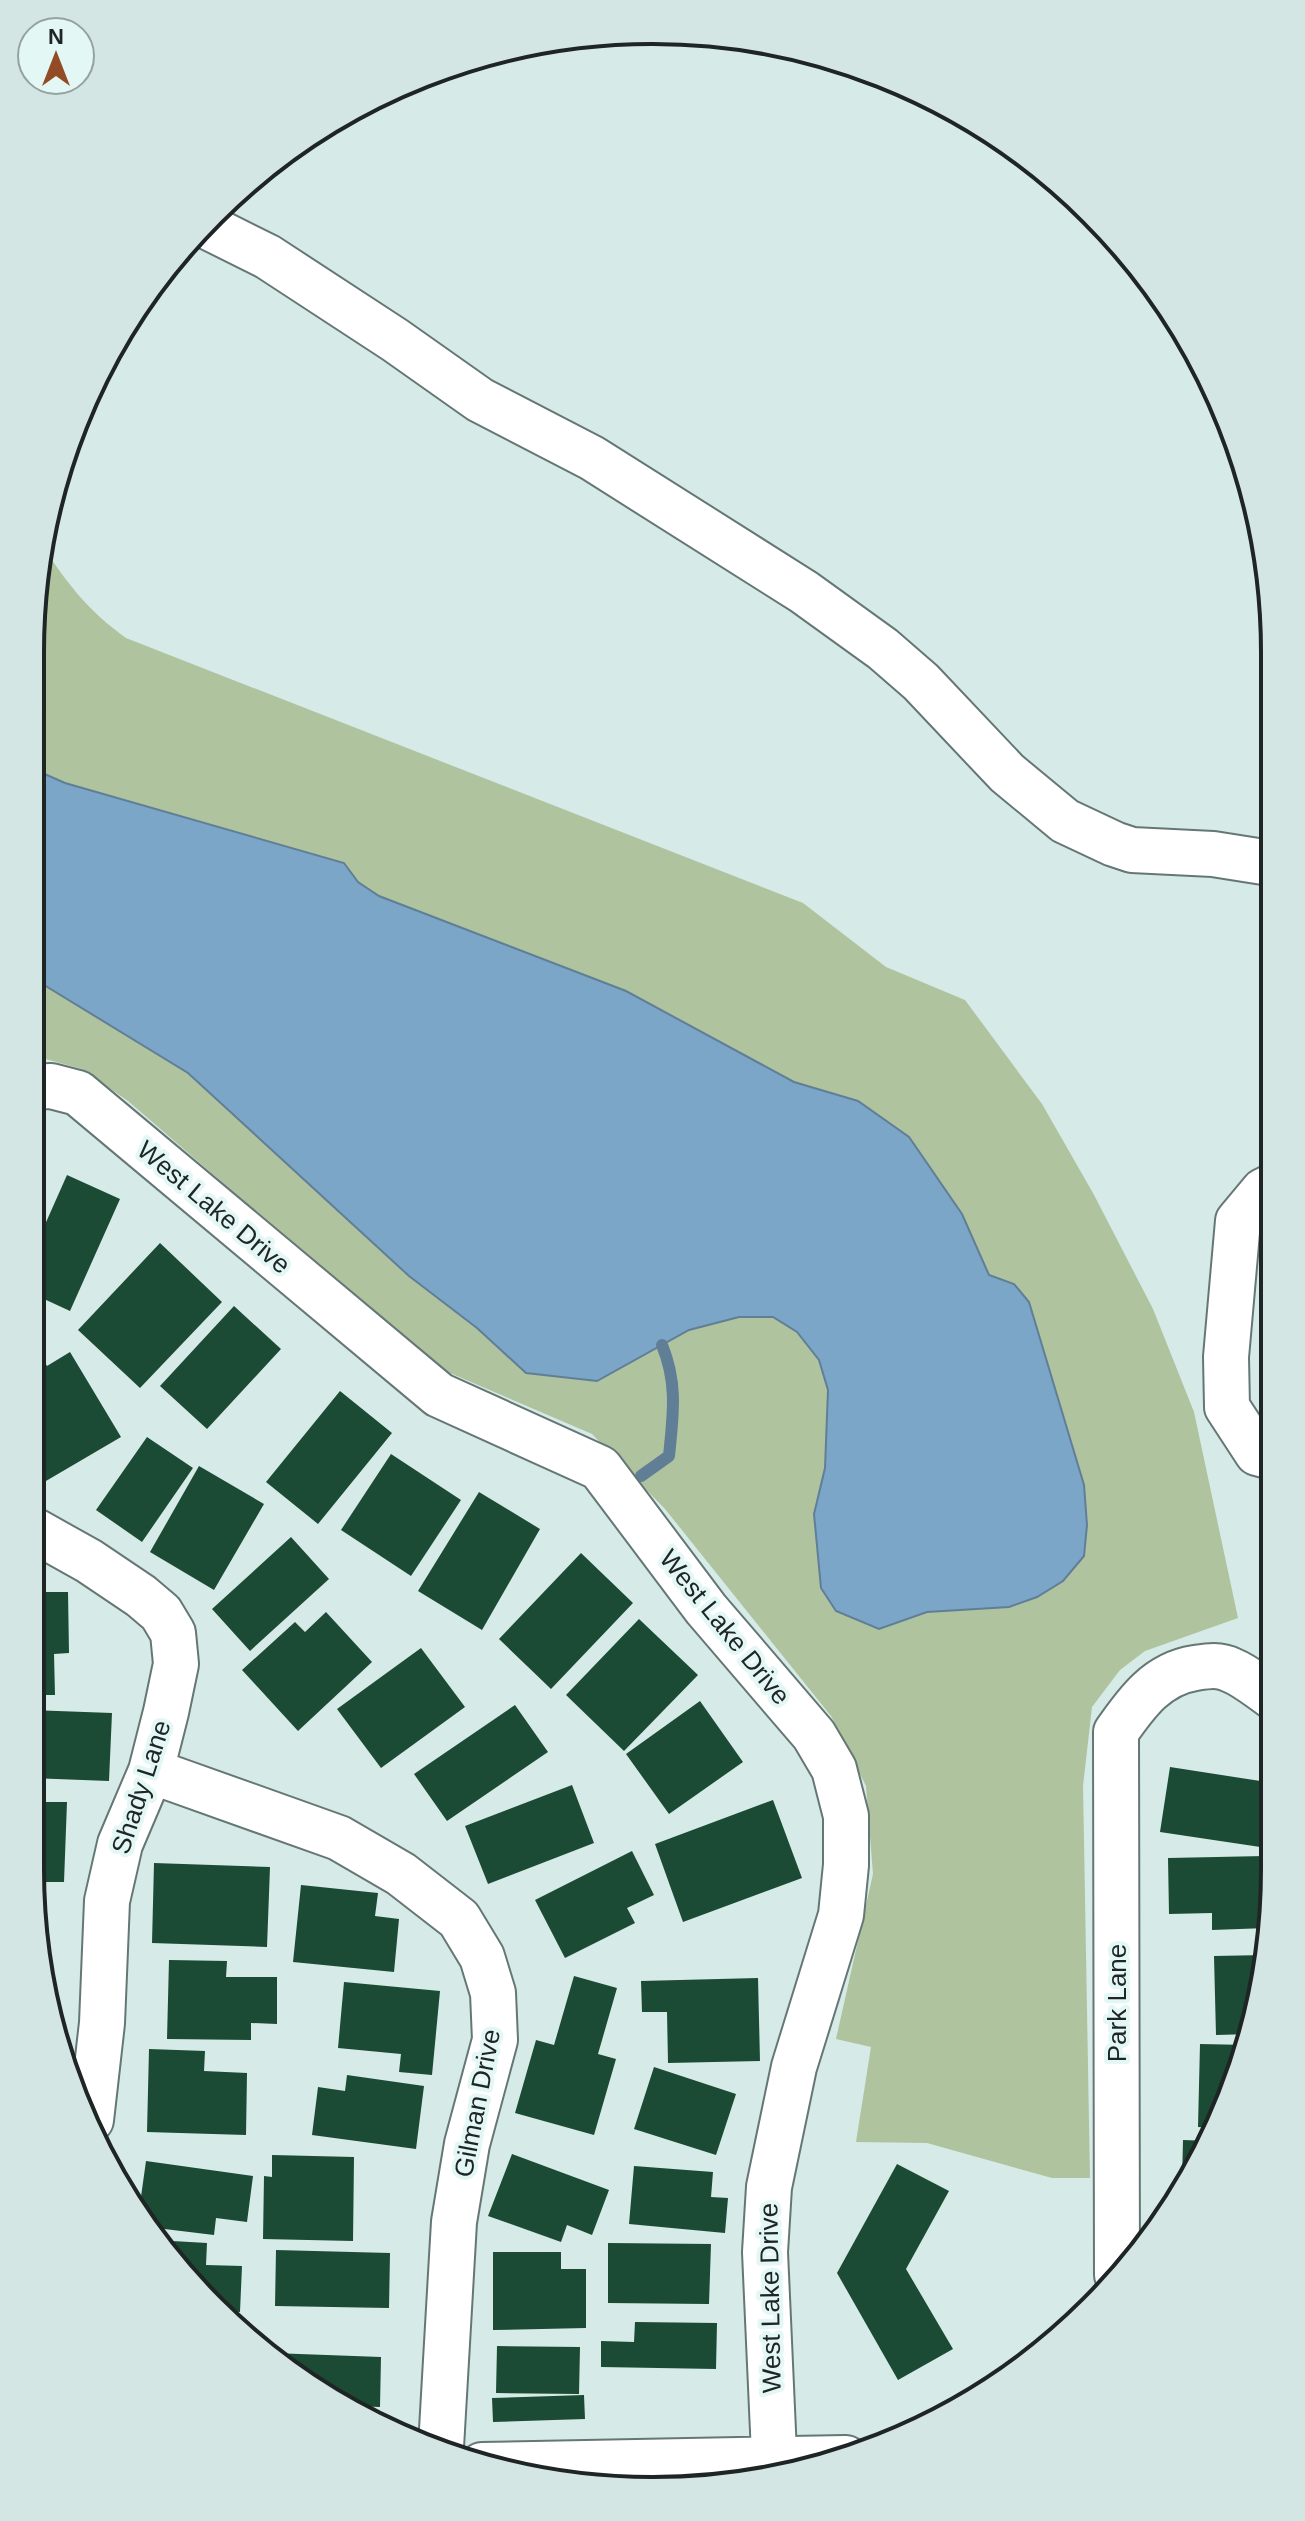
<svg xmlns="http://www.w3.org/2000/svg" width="1305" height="2521" viewBox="0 0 1305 2521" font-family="Helvetica,sans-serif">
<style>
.green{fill:#afc39f}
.water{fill:#7ca6c8;stroke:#607f97;stroke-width:2}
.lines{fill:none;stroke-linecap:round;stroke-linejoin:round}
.stream{stroke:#607f97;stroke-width:12}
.building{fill:#1b4b34}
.minor-casing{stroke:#657775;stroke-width:48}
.minor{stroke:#fff;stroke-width:44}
.labels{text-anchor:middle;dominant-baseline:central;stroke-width:8;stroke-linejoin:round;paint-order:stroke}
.street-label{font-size:26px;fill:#1e2524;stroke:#e3f7f4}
.rim{fill:none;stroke:#1e2524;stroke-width:4}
</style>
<rect width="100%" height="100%" fill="#d6eae7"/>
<!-- green -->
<path class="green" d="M42,546C69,585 87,610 126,638L803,903L886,967L965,1000L1042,1104L1093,1193L1153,1309L1194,1412L1238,1618L1145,1651L1120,1670L1092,1707L1083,1786L1090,2178H1052L927,2143L856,2142L871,2047L836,2039L873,1874L866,1786L831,1716L665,1509L592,1434L436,1367L128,1101L82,1069L31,1055V612Z"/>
<!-- water -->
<path class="water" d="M31,768L65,783L344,863L358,882L379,896L626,991L794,1082L858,1101L909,1137L962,1214L989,1275L1014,1284L1029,1302L1084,1485L1087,1525L1084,1556L1063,1581L1037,1597L1009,1607L927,1612L879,1629L836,1611L821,1588L814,1514L825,1468L828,1390L819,1360L797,1332L773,1317H739L689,1330L597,1381L526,1373L477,1328L409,1276L188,1073L31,977Z"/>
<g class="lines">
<!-- stream -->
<path class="stream" d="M641,1476L669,1456C673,1415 678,1384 662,1345"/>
</g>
<!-- building -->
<path class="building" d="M67,1175L120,1199L70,1311L31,1293V1256Z
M160,1243L222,1302L140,1388L78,1330Z
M234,1306L281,1349L207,1429L160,1386Z
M1272,1322V1379H1270L1267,1323Z
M37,1349L47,1366L70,1352L121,1437L34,1488L30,1482L31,1353Z
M340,1391L392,1433L318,1524L266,1482Z
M147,1437L193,1468L142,1542L96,1510Z
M391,1454L461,1500L411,1576L341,1530Z
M199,1466L264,1504L214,1590L150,1552Z
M479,1492L540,1529L482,1630L418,1591Z
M291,1537L329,1579L250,1651L212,1609Z
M581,1553L633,1603L551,1689L499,1639Z
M30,1592H68L69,1653L54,1654L55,1695H30Z
M326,1612L372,1662L298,1731L242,1670L295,1622L305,1632Z
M639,1619L698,1675L624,1751L566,1695Z
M421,1648L465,1707L381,1768L337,1709Z
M700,1701L743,1762L669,1814L626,1754Z
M515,1705L548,1752L447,1821L414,1774Z
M30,1710L112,1713L109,1781L30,1778Z
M1170,1767L1273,1783L1274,1849L1160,1832Z
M572,1785L594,1843L488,1884L465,1826Z
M773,1800L802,1878L683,1922L655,1844Z
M30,1802H67L64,1882H32Z
M632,1851L654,1895L627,1908L635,1923L565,1958L535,1900Z
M1265,1856L1267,1928L1212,1930V1913L1169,1914L1168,1858Z
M154,1863L270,1867L267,1947L152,1943Z
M301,1885L378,1893L375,1916L399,1919L394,1972L293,1962Z
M35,1897H44L43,1937H41Z
M1266,1955L1252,2034L1216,2035L1214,1956Z
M169,1960L227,1961L226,1977H277V2024L251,2023V2040L167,2039Z
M574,1976L617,1988L598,2054L616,2059L594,2135L515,2113L536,2040L554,2045Z
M758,1978L760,2061L668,2063L667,2012H642L641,1981Z
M344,1982L440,1991L432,2075L399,2072L401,2054L338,2048Z
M1200,2044L1248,2045L1217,2128L1198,2127Z
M149,2049L205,2051L204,2071L247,2073L246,2135L147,2132Z
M654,2067L736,2094L716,2155L634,2129Z
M347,2075L424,2086L416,2149L312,2135L318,2087L345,2091Z
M1183,2140L1212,2141L1182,2183Z
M512,2154L609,2190L592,2235L567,2225L561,2242L488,2216Z
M272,2155L354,2157L353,2241L263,2239L264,2176L272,2177Z
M146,2161L253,2176L247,2222L216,2218L214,2235L148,2227L139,2211Z
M897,2164L949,2191L906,2269L953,2349L898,2380L837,2273Z
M634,2166L713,2172L711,2197L728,2198L725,2233L629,2224Z
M155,2240L207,2243L206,2265L242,2266L240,2312L227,2311L159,2248Z
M608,2243L711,2244L709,2304L608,2303Z
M276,2250L390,2253L389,2308L275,2306Z
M493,2252H561V2269H586V2328L493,2330Z
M635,2322L717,2323L716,2369L601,2367V2341L634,2342Z
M497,2346L580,2347L579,2394L496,2393Z
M272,2353L381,2357L380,2407L350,2406L307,2386Z
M584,2395L585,2419L493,2422L492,2398Z"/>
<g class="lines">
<!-- minor casing -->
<g class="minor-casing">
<path id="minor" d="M204,225L268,257L395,340L480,400L592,458L804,592L883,649L921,682L1007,773L1065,821L1114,844L1132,850L1213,854L1270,863
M31,1087L51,1086L78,1093L439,1395L600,1468L706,1609L814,1735L834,1769L846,1816V1865L841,1915L794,2067L769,2187L765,2252L775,2476
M1271,1187L1263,1191L1238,1221L1226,1357L1227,1407L1257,1453L1272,1457
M30,1528L89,1561L141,1596L161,1613L173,1633L176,1664L166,1712L151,1771L120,1844L107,1901L102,2023L91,2120
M151,1771L339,1838L401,1874L459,1919L482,1957L493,1993L495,2040L467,2144L454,2222L441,2447
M1117,2275L1116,1732C1137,1702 1157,1674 1195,1668C1208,1666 1219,1664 1231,1670C1246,1676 1260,1688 1273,1697
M482,2465L846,2458"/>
</g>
<!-- minor -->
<use href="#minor" class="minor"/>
</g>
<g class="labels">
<!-- street labels -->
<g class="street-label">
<text transform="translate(214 1207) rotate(40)">West Lake Drive</text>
<text transform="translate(725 1627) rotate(51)">West Lake Drive</text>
<text transform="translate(141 1787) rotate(-72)">Shady Lane</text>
<text transform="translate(1117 2003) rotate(-90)">Park Lane</text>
<text transform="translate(477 2103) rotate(-79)">Gilman Drive</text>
<text transform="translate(770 2298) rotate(-91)">West Lake Drive</text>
</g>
</g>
<!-- crop -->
<path d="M0 0H1305V2521H0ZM652 44H653A608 608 0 0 1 1261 652V1869A608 608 0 0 1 653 2477H652A608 608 0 0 1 44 1869V652A608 608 0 0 1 652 44Z" fill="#d3e6e3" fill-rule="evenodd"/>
<path class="rim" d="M652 44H653A608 608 0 0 1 1261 652V1869A608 608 0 0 1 653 2477H652A608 608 0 0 1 44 1869V652A608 608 0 0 1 652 44Z"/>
<!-- north arrow -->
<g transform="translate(56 56)"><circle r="38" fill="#e3f7f4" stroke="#94a3a1" stroke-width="2"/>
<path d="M0-6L14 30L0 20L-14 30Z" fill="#924b25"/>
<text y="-12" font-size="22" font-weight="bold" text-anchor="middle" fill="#1e2524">N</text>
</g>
</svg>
